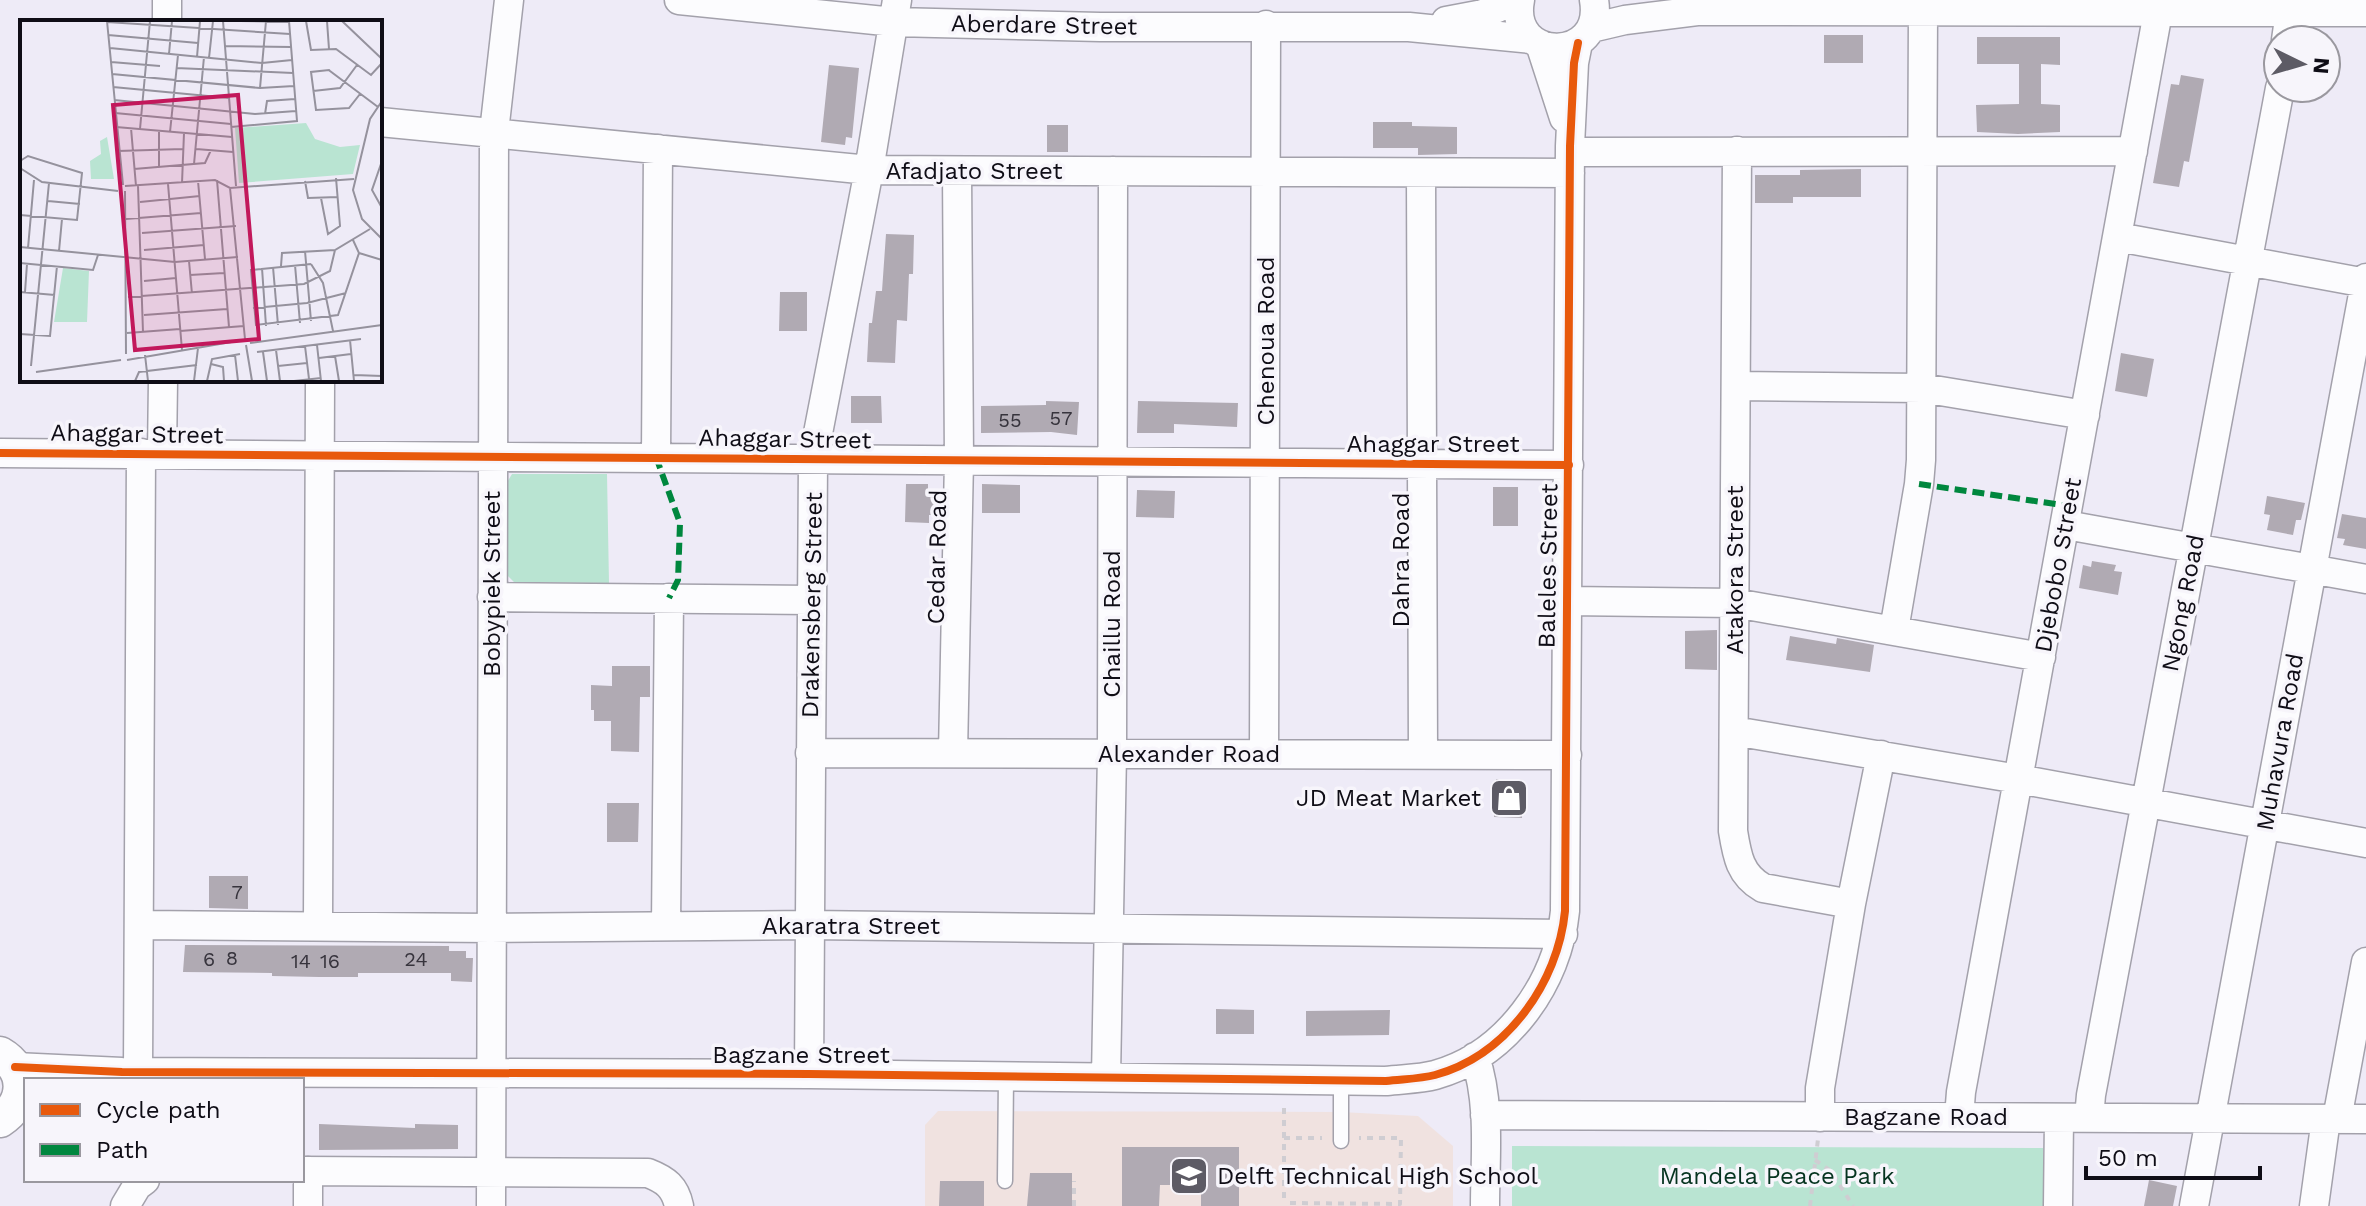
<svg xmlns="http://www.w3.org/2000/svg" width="2366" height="1206" viewBox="0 0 2366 1206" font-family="'Work Sans',sans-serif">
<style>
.education{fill:#f0e2e0}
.green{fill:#b9e4d2}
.building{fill:#b0aab3}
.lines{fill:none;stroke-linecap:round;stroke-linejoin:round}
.service-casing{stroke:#a3a1ab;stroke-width:17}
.minor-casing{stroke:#a3a1ab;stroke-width:31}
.tertiary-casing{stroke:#a3a1ab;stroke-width:37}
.path{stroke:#cfcdd2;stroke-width:4;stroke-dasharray:6 6;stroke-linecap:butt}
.service{stroke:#fcfcfe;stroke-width:14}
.minor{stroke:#fcfcfe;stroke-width:28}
.tertiary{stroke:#fcfcfe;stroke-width:34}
.quiet{stroke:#00873e;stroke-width:6;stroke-dasharray:12 6;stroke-linecap:butt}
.cycleway-casing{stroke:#f7f5fb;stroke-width:13}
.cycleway{stroke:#e8590c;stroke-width:8}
.labels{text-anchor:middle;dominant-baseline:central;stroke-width:7;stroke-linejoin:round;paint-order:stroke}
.number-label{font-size:20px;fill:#37343d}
.street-label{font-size:24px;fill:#0f0d16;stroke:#f7f5fb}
.poi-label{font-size:24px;fill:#0f0d16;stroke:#f7f5fb;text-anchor:end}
.park-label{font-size:24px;fill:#063420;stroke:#f7f5fb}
.inset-road{fill:none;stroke:#95929d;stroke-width:2}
.view{fill:#c2185b;fill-opacity:0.15;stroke:#c2185b;stroke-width:4}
.inset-edge{fill:none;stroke:#0f0d16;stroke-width:4}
</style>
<rect width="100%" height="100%" fill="#eeebf7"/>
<!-- education -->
<path class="education" d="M938,1111L1341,1112L1418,1116L1453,1146V1206H925V1125Z"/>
<!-- green -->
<path class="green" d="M512,474H607L609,583L514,582L505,573L506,484Z
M1512,1146L2043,1148V1206H1512Z"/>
<!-- building -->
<path class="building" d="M1824,35H1863V63H1824Z
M1977,37H2060V65L2041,64V104L2060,105V132L2018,134L1977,132L1976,105L2019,104V64H1977Z
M829,65L859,68L852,138L846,137L845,145L821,142Z
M2181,75L2204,79L2189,162L2184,161L2179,187L2153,183L2171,84L2179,85Z
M1373,122H1412V126L1457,127V154L1418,155V148H1373Z
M1047,125H1068V152H1047Z
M1861,169V197H1793V203H1755V175H1800V170Z
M886,234L914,235L913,274H909L907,321L897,320L895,363L867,362L869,323H872L876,291H882Z
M780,292H807V331H779Z
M2121,353L2154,359L2147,397L2115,391Z
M851,396H881L882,423H851Z
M1046,401L1079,402L1077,435L1051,432L981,433V406L1046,405Z
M1138,401L1238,403L1237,427L1174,424V433H1137Z
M906,484H928V491H935V515H929V523L905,522Z
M982,484L1020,485V513H982Z
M1493,487H1518V526H1493Z
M1137,490L1175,491L1174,518L1136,517Z
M2267,496L2305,503L2301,520H2296L2293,535L2267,530L2270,515L2264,514Z
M2342,514L2366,518V549L2343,545L2345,539L2337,538Z
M2092,561L2116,565L2114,571L2122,572L2118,595L2079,588L2083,565L2091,567Z
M1717,630V670L1685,669V631Z
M1790,636L1836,644L1837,638L1874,645L1870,672L1786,660Z
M612,666H650V697H640L639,752L611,751V721H594V710H591V685L612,686Z
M1496,779L1523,780L1522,818L1494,817Z
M607,803H639L638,842H607Z
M209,876H248V909L209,908Z
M185,945L449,946V951H466V958H473L472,982L451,981V973H358V977H319L272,976V973L183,972Z
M1216,1009L1254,1010V1034H1216Z
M1390,1010L1389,1035L1306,1036V1011Z
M319,1124L415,1128V1124L458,1125V1149L319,1150Z
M1122,1147H1239V1206H1201V1185H1160L1159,1206H1122Z
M1030,1173H1072V1206H1027Z
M2149,1180L2177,1186L2173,1206H2144Z
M940,1181H984V1206H939Z"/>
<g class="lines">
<!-- service casing -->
<g class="service-casing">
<path id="service" d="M1341,1141V1080
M1005,1181L1006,1076"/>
</g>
<!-- minor casing -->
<g class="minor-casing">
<path id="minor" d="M167,0V22
M679,0L894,22L1100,27H1409L1531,39
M1520,0C1508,63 1605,64 1594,0
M1446,21L1483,14L1516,0
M1591,28L1625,20L1697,11L2366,12
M2286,40L2290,12
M1540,44L1564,118
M380,122L869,170L1570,173
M1737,151L1733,831C1737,856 1740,875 1763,888L1851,904
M1570,152L2133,151
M1421,173L1423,754
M2118,237L2366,283
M1736,386L1922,388L2085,415
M0,453L1569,465
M162,453L163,380
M656,457L658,149
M2066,525L2366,579
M492,597L810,600
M1567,601L1735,603L2041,657
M1894,630L1919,484L1921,460L1923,11
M1734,731L2018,779L2366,843
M810,753L1567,755
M953,753L959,460L957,171
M1264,754L1266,25
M139,925L491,928L809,925L1563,934
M318,926L320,380
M666,926L669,598
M1475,1057C1491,1104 1485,1157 1485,1206
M15,1067L122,1072L809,1074L1386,1081C1402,1079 1420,1079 1435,1075C1507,1055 1558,983 1565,911L1570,146L1574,63L1578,43
M138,1072L141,453
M809,1074L813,459L869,170L897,0
M1106,1077L1112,753L1113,171
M1485,1115L2366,1119
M1820,1117V1088L1851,904L1881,755
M1959,1117L1961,1092L2158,12
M2089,1118L2091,1095L2280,88
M2337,1119L2366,962
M302,1171L648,1173C666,1180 675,1187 679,1206
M308,1171V1206
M125,1206L137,1186L145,1180
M491,1206L494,132L509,0
M2058,1206L2059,1118
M2194,1206L2366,278
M2314,1206L2326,1119"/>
</g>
<!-- tertiary casing -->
<g class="tertiary-casing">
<path id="tertiary" d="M0,1054C28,1070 27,1103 0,1120"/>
</g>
<!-- path -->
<path class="path" d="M1284,1138H1322
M1815,1160L1831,1171L1853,1206
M1284,1198V1106
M1290,1203L1400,1204L1401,1138H1359
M1074,1206V1181
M1810,1206L1818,1139"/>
<!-- service -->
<use href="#service" class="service"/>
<!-- minor -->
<use href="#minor" class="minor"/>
<!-- tertiary -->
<use href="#tertiary" class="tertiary"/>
<!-- quiet -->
<path class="quiet" d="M656,457L680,523L678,580L669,598
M1919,484L2069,506"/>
<!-- cycleway casing -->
<g class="cycleway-casing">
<path id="cycleway" d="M0,453L1569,465
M15,1067L122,1072L809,1074L1386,1081C1402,1079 1420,1079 1435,1075C1507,1055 1558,983 1565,911L1570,146L1574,63L1578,43"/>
</g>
<!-- cycleway -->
<use href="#cycleway" class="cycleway"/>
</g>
<!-- icons -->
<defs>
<g id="shop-square" transform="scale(2)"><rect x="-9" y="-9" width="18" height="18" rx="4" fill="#5d5b65" stroke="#f7f5fb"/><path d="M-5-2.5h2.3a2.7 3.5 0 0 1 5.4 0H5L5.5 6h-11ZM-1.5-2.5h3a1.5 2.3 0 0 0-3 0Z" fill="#fff"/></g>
<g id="school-square" transform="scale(2)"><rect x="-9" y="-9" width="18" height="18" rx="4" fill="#5d5b65" stroke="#f7f5fb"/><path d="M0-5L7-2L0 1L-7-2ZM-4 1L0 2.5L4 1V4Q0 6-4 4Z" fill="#fff"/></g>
</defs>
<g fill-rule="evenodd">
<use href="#shop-square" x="1509" y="798"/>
<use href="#school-square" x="1189" y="1176"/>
</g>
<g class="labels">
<!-- number labels -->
<g class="number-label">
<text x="1061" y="418">57</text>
<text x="1010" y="420">55</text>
<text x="237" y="892">7</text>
<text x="232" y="958">8</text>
<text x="209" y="959">6</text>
<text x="416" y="959">24</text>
<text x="301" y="961">14</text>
<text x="330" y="961">16</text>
</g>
<!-- street labels -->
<g class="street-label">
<text transform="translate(1044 25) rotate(1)">Aberdare Street</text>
<text x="974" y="171">Afadjato Street</text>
<text transform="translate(1266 341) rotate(-90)">Chenoua Road</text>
<text transform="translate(137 434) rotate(1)">Ahaggar Street</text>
<text transform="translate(785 439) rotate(1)">Ahaggar Street</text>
<text x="1433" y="444">Ahaggar Street</text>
<text transform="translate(937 557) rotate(-89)">Cedar Road</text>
<text transform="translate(1401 560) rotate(-90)">Dahra Road</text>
<text transform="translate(2058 565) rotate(-80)">Djebobo Street</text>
<text transform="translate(1548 566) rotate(-89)">Baleles Street</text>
<text transform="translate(1735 570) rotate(-90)">Atakora Street</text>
<text transform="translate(492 584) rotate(-90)">Bobypiek Street</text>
<text transform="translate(2183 603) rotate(-79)">Ngong Road</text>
<text transform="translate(812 605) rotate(-89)">Drakensberg Street</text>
<text transform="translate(1112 624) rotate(-90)">Chaillu Road</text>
<text transform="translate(2280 742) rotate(-80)">Muhavura Road</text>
<text x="1189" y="754">Alexander Road</text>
<text x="851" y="926">Akaratra Street</text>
<text x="801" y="1055">Bagzane Street</text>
<text x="1926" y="1117">Bagzane Road</text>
</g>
<!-- poi labels -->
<g class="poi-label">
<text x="1481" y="798">JD Meat Market</text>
<text x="1217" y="1176" text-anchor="start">Delft Technical High School</text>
</g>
<!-- park labels -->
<g class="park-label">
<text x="1777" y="1176">Mandela Peace Park</text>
</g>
</g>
<!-- overview -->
<g transform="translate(20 20)">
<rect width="362" height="362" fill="#eeebf7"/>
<path d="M286,103L295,119L320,127L340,125L333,154L219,163L215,108ZM87,117L94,159H71L70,141L81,134L80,121ZM43,248L69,251L67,302H34Z" fill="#b9e4d2"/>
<path class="inset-road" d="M87,1L103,165M203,1L216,166M220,1L269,2M286,1L291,30L316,29L351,55L362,43M307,1L309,29M322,1L362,39M87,2L270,14M88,15L178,23M205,26L271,27M90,28L242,43L272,40M149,34L152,1M177,37L180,1M189,38L193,1M91,42L140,46M156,48L273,53M92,54L240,68L274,66M93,67L209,78M240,68L246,1M293,71L320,68L337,45M340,74L329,88L296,90L291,52L309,50L310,51L358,87M94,80L235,94L276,91M362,81L350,99L333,170L342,199L362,219M95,93L211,104M245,94L247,81L275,79M96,107L212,117M211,107L277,101L269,1M111,108L116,166M120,109L130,1M139,111V147M150,112L158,35M176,129L213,132M98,131L163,129M0,141L8,136L62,153L57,200L0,195M362,141L352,170L362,188M174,144L184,37M0,148L22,162L98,171M114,149L185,143L191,130M197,160L209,307M178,161L185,239M285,161L288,178L318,177M162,163L164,113M148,164L162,330M105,166L195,160L210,168L334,159M118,166L123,312M210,168L225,319M105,171L106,334M301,178L308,214L320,206L316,158M28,181L60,184M120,182L180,176M106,199L181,193M122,213L216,206M0,227L155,242L218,237M8,228L14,160M124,230L184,225M39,231L42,199M285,231L291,301M339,233L362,240M169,241L172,274M0,243L73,250L78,235M291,244L231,250L236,305L318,295L339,233L333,220M291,244L303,263L313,311M275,245L280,303M261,246L262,233L315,230L350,209M253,247L258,305M242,248L246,306M170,255L204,253M124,261L156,258M0,272L35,275M5,272L7,244M108,277L284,264L310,251L315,230M233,288L287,283L326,273M124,295L207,289M160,311L224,306M107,313L160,309M0,314L30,316L37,246M330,320L334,361M230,323L362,305M226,325L232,361M297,325L301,361M285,326L289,359M256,330L260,361M237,332L341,319M243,332L247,361M125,335L128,361M215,335L218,361M315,336L319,361M299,338L331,334M107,340L223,320M191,344L203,347L204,361M11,346L29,163M258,346L287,343M16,352L101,340M334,355L362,356M115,361L119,352L177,345M174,361L178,328M187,361L192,339L220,334M274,361L301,358"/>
<path class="view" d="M218,75L239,319L115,330L93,85Z"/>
<rect width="362" height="362" class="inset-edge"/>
</g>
<!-- legend -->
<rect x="24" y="1078" width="280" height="104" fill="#f7f5fb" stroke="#9a989f" stroke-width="2"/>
<rect x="40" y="1104" width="40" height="12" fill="#e8590c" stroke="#9a989f" stroke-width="2"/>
<text x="96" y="1118" font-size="24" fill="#0f0d16">Cycle path</text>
<rect x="40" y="1144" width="40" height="12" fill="#00873e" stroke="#9a989f" stroke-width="2"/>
<text x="96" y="1158" font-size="24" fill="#0f0d16">Path</text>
<!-- north arrow -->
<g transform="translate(2302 64) rotate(95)"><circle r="38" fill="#f7f5fb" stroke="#9a989f" stroke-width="2"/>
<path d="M0-6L14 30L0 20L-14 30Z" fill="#5d5b65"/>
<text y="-12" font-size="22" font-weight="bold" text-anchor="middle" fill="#0f0d16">N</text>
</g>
<!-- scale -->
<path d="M2086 1166v12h174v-12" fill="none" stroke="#0f0d16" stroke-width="4"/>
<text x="2098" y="1166" font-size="24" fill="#0f0d16" stroke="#f7f5fb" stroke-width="6" paint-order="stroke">50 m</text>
</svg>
